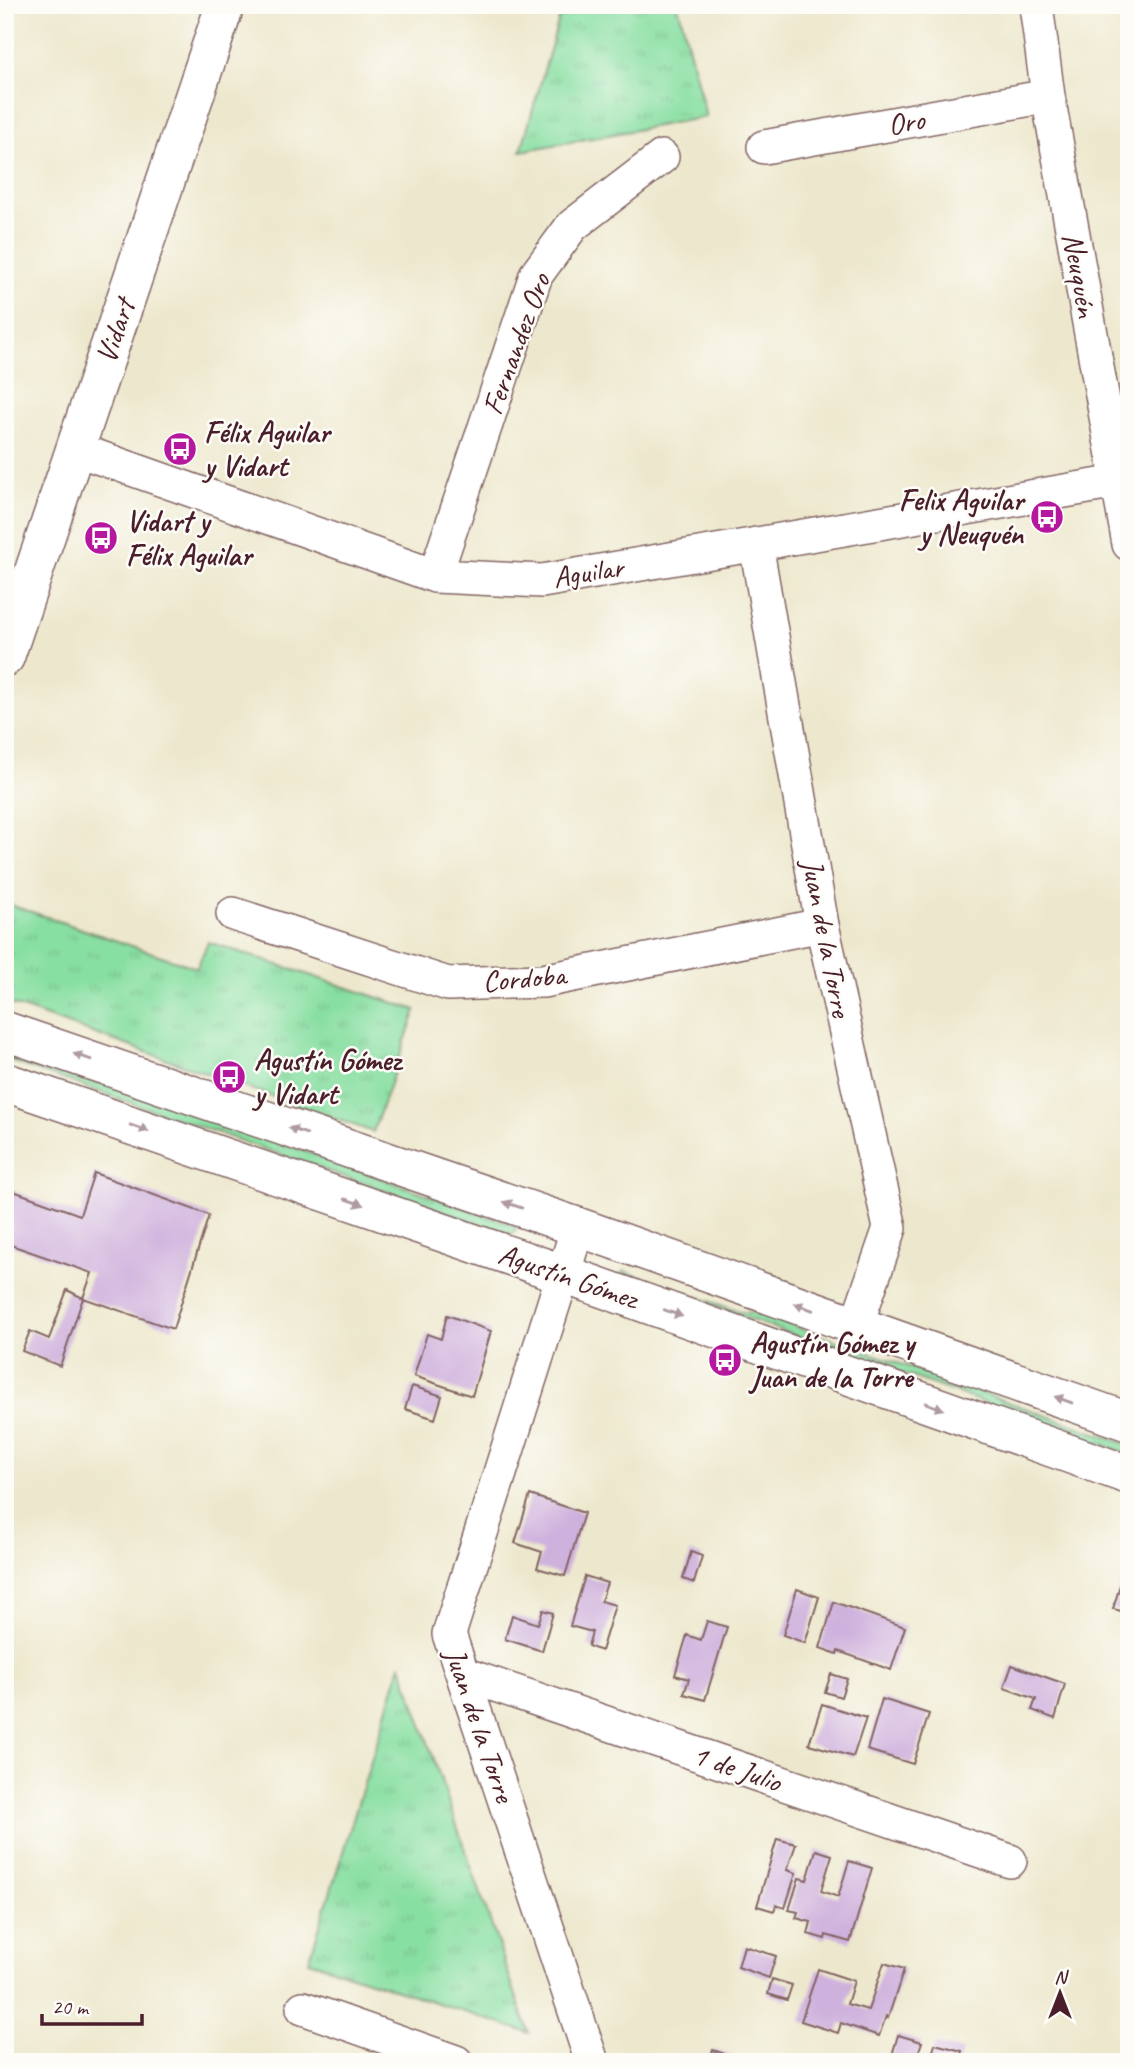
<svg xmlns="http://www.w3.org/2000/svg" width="1134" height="2067" viewBox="0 0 1134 2067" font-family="Caveat,sans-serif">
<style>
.grass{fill:url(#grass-tufts);stroke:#697f66;stroke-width:2}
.building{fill:#cfb1dd}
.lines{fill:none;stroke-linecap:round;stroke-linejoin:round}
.minor-casing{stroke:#836564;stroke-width:36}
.tertiary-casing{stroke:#836564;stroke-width:41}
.secondary-casing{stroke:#836564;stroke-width:41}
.minor{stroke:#fff;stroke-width:33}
.tertiary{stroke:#fff;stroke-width:38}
.secondary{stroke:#fff;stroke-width:38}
.oneway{fill:#ae9aa0}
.labels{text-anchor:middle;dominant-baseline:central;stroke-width:5;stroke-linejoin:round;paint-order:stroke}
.street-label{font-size:30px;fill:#4a1f2b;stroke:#fdfcf7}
.poi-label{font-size:30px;font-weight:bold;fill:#4a1f2b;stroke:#fdfcf7;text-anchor:start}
</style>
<defs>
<pattern id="grass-tufts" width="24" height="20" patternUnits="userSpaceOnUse" patternTransform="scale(1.75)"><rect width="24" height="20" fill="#88dfa2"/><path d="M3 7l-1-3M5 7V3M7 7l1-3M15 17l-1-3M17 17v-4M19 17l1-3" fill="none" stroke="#77bf8c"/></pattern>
</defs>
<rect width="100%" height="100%" fill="#fdfcf7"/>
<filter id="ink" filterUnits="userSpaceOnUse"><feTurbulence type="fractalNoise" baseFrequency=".0143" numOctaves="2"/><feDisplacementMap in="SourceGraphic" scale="14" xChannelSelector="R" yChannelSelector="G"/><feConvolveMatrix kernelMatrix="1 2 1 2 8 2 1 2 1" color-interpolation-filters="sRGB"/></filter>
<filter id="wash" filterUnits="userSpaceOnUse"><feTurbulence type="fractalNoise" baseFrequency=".00686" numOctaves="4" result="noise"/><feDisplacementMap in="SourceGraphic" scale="28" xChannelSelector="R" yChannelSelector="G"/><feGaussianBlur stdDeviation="1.57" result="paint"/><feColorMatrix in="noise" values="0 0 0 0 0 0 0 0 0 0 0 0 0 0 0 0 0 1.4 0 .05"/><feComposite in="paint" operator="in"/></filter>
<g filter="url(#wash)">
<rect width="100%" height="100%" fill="#ede8cd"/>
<!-- grass -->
<path class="grass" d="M563,5H678L706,117L521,151Z
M5,903L197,968L208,942L416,1010L373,1132L5,1002Z
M5,1052L91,1082L120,1086L516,1226L515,1233L512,1235L5,1059Z
M624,1271L740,1312L757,1313L1129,1445V1454L622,1274Z
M401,1665L529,2033L309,1961Z"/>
<g id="blocks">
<!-- building -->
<path class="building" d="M94,1173L209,1215L173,1329L83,1298L92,1273L5,1243V1188L80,1215Z
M67,1290L83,1298L60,1366L22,1351L30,1331L49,1339Z
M447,1315L491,1331L472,1396L414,1376L427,1334L441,1339Z
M412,1386L442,1396L435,1419L405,1409Z
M530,1495L584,1513L565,1576L537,1568L542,1552L515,1543Z
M691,1552L702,1556L694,1583L683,1579Z
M1123,1575L1129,1577V1613L1113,1609Z
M585,1576L607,1583L601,1601L615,1605L601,1651L588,1646L592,1632L570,1626Z
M797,1589L819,1597L805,1643L783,1635Z
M834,1602L905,1627L891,1670L838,1651L837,1654L820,1648Z
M543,1610L553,1613L542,1651L505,1639L512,1615L538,1624Z
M707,1621L727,1627L705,1700L684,1694L689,1679L675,1675L687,1635L701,1640Z
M1012,1665L1065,1684L1055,1719L1032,1710L1036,1699L1004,1688Z
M831,1674L847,1679L841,1697L825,1692Z
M882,1699L929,1714L913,1764L867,1750Z
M822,1704L866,1718L853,1757L809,1744Z
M777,1839L796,1844L787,1870L796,1873L785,1908L776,1905L774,1911L757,1906Z
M816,1850L832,1855L821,1891L838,1897L849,1861L872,1868L850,1942L826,1935L825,1939L808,1934L811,1922L796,1918L798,1912L789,1910L799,1878L807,1880Z
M744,1946L776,1956L769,1978L738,1967Z
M884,1963L904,1969L888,2018L886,2016L879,2036L841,2023L838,2033L801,2021L818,1969L854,1981L847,2004L868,2010Z
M772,1979L792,1985L787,2000L768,1994Z
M898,2035L922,2042L915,2062H890Z
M935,2044L962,2051L959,2062H930Z
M713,2050L746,2061V2062H709Z"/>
</g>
</g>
<g filter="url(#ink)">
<use href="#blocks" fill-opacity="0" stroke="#836564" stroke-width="2"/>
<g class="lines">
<!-- minor casing -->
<g class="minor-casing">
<path id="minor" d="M1036,5L1048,96L1129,544
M764,147L1048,96
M75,449L435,576L542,581L1129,480
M756,544L822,925L890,1228L856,1326
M435,576L536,275L572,226L662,157
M233,914L448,984L543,981L822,925
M578,1227L449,1634L592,2062
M463,1674L1010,1861
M303,2008L456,2062"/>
</g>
<!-- tertiary casing -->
<g class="tertiary-casing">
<path id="tertiary" d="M5,657L225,5"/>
</g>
<!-- secondary casing -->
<g class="secondary-casing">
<path id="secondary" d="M5,1031L578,1227L1129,1422
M5,1082L563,1274L1129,1475"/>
</g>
<!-- minor -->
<use href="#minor" class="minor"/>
<!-- tertiary -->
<use href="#tertiary" class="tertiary"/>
<!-- secondary -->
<use href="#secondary" class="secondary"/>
</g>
<!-- one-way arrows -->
<defs><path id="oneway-solid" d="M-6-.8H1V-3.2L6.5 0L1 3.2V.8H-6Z" transform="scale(1.75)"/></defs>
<g class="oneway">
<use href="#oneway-solid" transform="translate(83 1057) rotate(-161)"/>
<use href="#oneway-solid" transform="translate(139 1128) rotate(19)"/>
<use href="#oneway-solid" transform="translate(298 1131) rotate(-161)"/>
<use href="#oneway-solid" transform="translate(354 1202) rotate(19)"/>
<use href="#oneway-solid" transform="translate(513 1205) rotate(-161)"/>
<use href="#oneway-solid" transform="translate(804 1307) rotate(-160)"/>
<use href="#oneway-solid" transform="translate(673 1313) rotate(20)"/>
<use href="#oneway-solid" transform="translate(1064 1400) rotate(-160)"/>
<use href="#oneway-solid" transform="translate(934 1406) rotate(20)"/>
</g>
</g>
<!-- icons -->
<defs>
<g id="bus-disc" transform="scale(1.75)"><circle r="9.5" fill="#b5179e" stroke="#fdfcf7"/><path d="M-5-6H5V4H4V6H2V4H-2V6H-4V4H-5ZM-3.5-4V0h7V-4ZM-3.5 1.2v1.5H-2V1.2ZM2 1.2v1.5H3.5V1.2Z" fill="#fff"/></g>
</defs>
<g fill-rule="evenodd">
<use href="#bus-disc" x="180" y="449"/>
<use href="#bus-disc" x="1047" y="517"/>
<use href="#bus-disc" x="101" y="538"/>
<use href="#bus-disc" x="229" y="1077"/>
<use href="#bus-disc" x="725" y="1360"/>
</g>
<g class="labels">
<!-- street labels -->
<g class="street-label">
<text transform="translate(906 122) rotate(-10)">Oro</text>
<text transform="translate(1080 275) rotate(80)">Neuquén</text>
<text transform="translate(115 331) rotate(-71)">Vidart</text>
<text transform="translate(516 344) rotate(-70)">Fernandez Oro</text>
<text transform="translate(588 572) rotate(-9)">Aguilar</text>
<text transform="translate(827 938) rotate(79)">Juan de la Torre</text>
<text transform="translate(524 978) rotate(-5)">Cordoba</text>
<text transform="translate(568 1276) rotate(19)">Agustín Gómez</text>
<text transform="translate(480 1725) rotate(71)">Juan de la Torre</text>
<text transform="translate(737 1768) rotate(19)">1 de Julio</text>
</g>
<!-- poi labels -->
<g class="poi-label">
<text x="204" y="432">Félix Aguilar<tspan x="204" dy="34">y Vidart</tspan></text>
<text x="1023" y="500" text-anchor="end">Felix Aguilar<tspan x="1023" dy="34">y Neuquén</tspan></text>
<text x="126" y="521">Vidart y<tspan x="126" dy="34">Félix Aguilar</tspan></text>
<text x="254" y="1060">Agustín Gómez<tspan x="254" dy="34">y Vidart</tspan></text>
<text x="750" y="1343">Agustín Gómez y<tspan x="750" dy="34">Juan de la Torre</tspan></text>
</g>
</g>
<!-- margin -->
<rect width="1134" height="2067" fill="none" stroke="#fdfcf7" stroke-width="28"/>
<!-- north arrow -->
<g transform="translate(1060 1993)" stroke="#fdfcf7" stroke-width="5" paint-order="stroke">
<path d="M0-5L12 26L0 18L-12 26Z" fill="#4a1f2b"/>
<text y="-10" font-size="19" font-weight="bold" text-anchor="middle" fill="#4a1f2b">N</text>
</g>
<!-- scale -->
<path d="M42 2014v10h100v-10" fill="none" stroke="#4a1f2b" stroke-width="3.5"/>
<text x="52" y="2014" font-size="21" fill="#4a1f2b" stroke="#fdfcf7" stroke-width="5" paint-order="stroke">20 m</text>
</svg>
